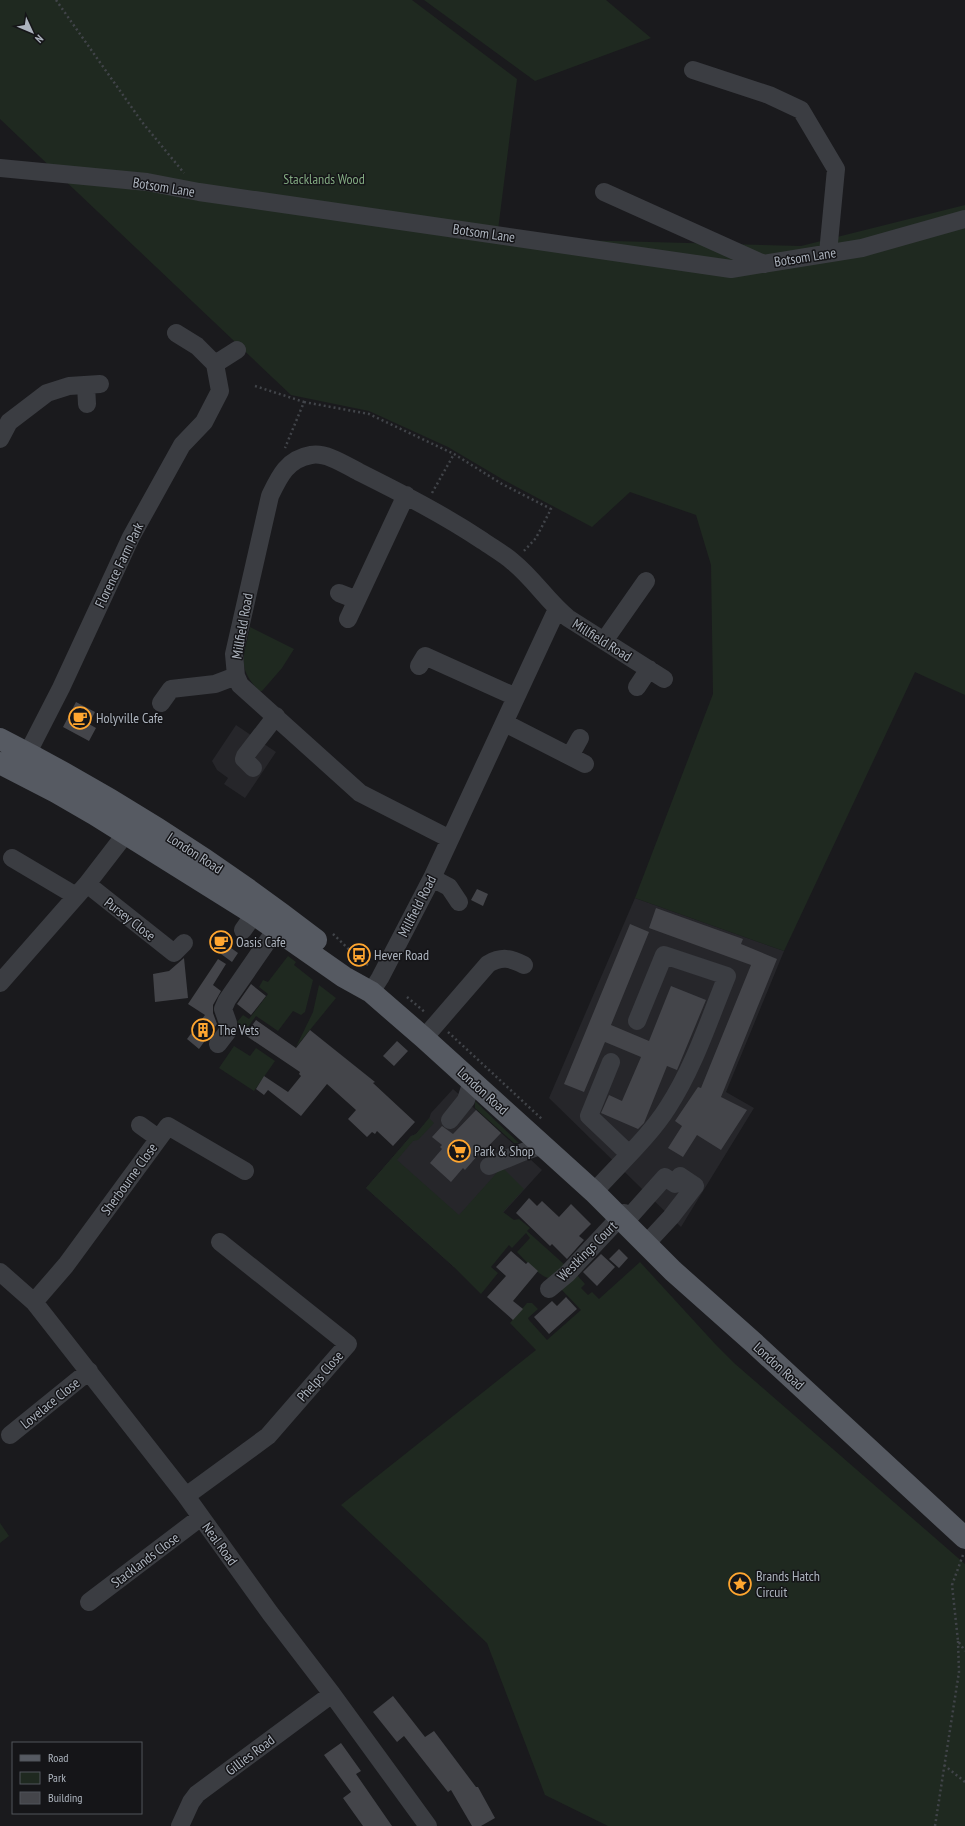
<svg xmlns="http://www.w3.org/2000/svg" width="965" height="1826" viewBox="0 0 965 1826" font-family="'PT Sans Narrow',sans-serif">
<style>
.built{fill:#26262a}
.green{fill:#1f2920}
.building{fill:#44454a}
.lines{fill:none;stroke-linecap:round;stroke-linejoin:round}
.path{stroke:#414449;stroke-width:2.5;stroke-dasharray:2 3;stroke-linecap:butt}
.minor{stroke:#3b3d42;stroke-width:18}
.major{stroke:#565a62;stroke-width:22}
.labels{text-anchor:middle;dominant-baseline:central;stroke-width:3;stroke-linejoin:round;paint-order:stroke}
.park-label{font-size:14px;fill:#82aa81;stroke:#151518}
.street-label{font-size:14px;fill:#acb3bd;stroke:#151518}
.poi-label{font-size:14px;fill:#acb3bd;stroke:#151518;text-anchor:start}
</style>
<rect width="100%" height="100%" fill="#1a1a1d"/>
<!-- built -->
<path class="built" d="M236,725L276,752L245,798L224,784L228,778L217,770L212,761Z
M635,898L784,951L726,1092L754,1108L681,1227L549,1098Z
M453,1089L542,1170L454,1267L366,1188L411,1136L416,1134L429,1119L431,1113Z"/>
<!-- green -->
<path class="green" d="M0,0H412L517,79L497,238L801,246L965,205V695L915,672L784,951L635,898L713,694L711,565L696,515L630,492L592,527L502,479L448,447L369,411L291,395L0,119Z
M424,0H606L651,38L535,81Z
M250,627L294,649L282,668L262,691H259C236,666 244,657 250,627Z
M288,956L296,962L294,965L313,980L305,1012L301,1015L293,1011L278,1031L256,1016L246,1030L237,1022L243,1015L249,1019L268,994L259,987L263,980L268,982Z
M319,985L336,998L296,1047L313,1012Z
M234,1046L250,1056L256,1048L275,1061L254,1091L219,1068Z
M475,1101L519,1143H514L475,1108Z
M429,1118L434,1123L418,1140L413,1141L397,1160L459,1215L502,1167L524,1189L503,1212L514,1220L519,1219L530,1228L527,1231L566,1266L549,1278C540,1277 524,1259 517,1252L530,1238L526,1233L512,1248L509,1245L491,1267L498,1273L481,1294L454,1267L366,1188L411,1136L416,1134Z
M640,1262L717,1346L734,1363L965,1564V1826H608L545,1795L487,1643L341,1505L536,1350L510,1323L527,1303H532L538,1309L528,1318L529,1320L547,1340L581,1310L560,1288L577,1275L585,1284L581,1288L588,1295L592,1292L599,1299Z
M0,1523L9,1536L0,1543Z"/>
<!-- building -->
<path class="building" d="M76,702L95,712L89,724L96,728L89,741L63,727Z
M477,889L488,894L483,906L471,900Z
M656,908L743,939L741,944L777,959L721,1097L747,1110L721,1150L697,1135L683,1157L668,1148L682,1126L675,1121L698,1087L701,1088L751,965L649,928Z
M630,924L649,932L611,1025L649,1041L671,986L706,1000L677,1070L667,1066L644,1123L638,1129L601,1113L609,1095L622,1101L641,1057L605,1042L584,1092L564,1084Z
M227,945L238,953L232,962L221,954Z
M184,958L188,998L155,1002L153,974L169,971Z
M218,959L226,964L213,985L221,991L213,1005V1013L217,1024L199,1049L187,1039L205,1015L188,1004Z
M251,984L266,996L251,1015L237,1004Z
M256,1020L296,1048L310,1030L375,1082L373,1083L415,1122L393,1146L377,1131L375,1134L372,1132L367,1137L348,1119L356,1110L327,1084L301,1116L268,1090L264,1095L256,1089L264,1076L288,1092L301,1076L299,1074L300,1072L245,1035Z
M397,1041L408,1051L394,1066L383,1056Z
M476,1110L501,1133L479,1156L478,1155L465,1170L463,1168L451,1182L430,1163L442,1149L440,1147L442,1145L432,1137L442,1126L453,1134Z
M529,1198L537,1206L542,1201L559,1217L571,1204L591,1224L579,1236L584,1240L567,1259L552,1244L550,1246L516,1213Z
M619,1249L628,1258L619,1268L609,1259Z
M511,1251L526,1264L528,1262L538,1271L513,1301L523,1309L513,1320L487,1297L506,1276L496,1267Z
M601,1254L615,1267L597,1286L583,1272Z
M566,1297L577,1309L549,1334L534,1317L552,1301L557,1306Z
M393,1696L425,1737L434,1731L476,1787H478L495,1818L481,1826H472L451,1790L448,1792L404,1736L397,1742L373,1712Z
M341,1743L361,1771L356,1774L392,1826H363L343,1798L351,1792L324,1755Z"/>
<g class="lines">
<!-- path -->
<path class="path" d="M56,0L142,122L184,173
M255,386L304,402L285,448
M304,402L369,414L454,454L502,484L551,509L536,538L523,552
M432,493L454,454
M333,934L361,961L370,966
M407,997L426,1013
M448,1032L543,1120
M963,1555L952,1585L958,1641L965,1651
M944,1765L965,1782
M935,1826L959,1672L958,1641"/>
<!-- minor -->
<path class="minor" d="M693,70L769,95L801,110L836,169L828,253
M0,168L147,182L199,192L731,269L862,248L965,219
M604,192L764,264
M215,364L237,350
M86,385L87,404
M0,439L9,422L47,393L69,386L100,384
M339,593L357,600
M348,619L406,495
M604,641L646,581
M419,666L425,656L516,697
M637,687L649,669
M161,703L171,689L215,684L236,676
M505,723L585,764
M570,756L580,738
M21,766L61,688L131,537L182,445L204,422L220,391L215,364L197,346L176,333
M253,768L244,759L245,756L276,716
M450,839L360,793L240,685L236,676L234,654L270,496C279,477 287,459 311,455C327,452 347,466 361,473C403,494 444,515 483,541C493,548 504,554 513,562C534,579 548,602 568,618L664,679
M12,858L76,896
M432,878L449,887L459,902
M87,884L174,953L184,943
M243,930L262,903
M0,983L87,884L134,823
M371,992L380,978L432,878L557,609
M424,1038L488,964C502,956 510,958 524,965
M218,1044L228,1031V1023L223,1009L227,1000L283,919
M611,1062L589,1116L629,1154
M450,1120L466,1100L472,1081
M140,1125L158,1138
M489,1166L523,1152L543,1145
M594,1192C617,1166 650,1136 668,1107C694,1067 709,1020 727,976L664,955L637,1021
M624,1223L665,1177L675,1184L680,1176L695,1186L671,1217L645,1245
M0,1272L34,1302L186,1496L270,1613L332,1694L428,1826
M549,1289L567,1274L624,1213
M34,1302L66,1265L168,1126L245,1171
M10,1435L89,1371
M186,1496L268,1436L348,1344L220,1242
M89,1602L201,1517
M180,1826L191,1802L197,1794L332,1694"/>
<!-- major -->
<path class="major" d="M0,739C112,796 217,863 316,940
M0,763L56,792L94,814L254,914L344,977L371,992L424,1038L594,1192L673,1271L754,1343L965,1538"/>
</g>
<!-- icons -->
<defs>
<g id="cafe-ring" transform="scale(1.15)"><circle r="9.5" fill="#151518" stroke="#ffa630" stroke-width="1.5"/><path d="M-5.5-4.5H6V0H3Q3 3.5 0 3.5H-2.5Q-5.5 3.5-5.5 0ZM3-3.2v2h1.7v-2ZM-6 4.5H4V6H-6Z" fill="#ffa630"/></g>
<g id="bus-ring" transform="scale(1.15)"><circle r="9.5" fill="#151518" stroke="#ffa630" stroke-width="1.5"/><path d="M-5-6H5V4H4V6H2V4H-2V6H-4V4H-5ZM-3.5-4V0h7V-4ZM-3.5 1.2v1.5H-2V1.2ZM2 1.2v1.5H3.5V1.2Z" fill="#ffa630"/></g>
<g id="building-ring" transform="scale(1.15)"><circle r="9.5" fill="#151518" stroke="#ffa630" stroke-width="1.5"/><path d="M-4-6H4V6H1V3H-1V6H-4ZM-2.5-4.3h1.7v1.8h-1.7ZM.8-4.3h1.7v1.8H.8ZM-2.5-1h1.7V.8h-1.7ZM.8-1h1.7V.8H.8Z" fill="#ffa630"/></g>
<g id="supermarket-ring" transform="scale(1.15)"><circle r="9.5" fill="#151518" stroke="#ffa630" stroke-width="1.5"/><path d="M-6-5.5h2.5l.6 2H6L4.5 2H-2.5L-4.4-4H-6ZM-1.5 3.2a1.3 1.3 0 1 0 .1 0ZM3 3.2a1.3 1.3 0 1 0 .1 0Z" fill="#ffa630"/></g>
<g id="sight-ring" transform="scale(1.15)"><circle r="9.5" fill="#151518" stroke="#ffa630" stroke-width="1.5"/><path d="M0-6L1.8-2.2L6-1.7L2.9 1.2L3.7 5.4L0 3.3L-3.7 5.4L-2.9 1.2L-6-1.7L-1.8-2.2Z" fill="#ffa630"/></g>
</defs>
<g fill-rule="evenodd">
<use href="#cafe-ring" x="80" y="718"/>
<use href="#cafe-ring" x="221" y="942"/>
<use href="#bus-ring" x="359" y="955"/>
<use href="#building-ring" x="203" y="1030"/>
<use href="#supermarket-ring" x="459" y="1151"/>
<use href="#sight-ring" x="740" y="1584"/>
</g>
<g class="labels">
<!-- park labels -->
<g class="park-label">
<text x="324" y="179">Stacklands Wood</text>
</g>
<!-- street labels -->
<g class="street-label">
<text transform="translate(164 187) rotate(9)">Botsom Lane</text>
<text transform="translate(484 233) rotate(8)">Botsom Lane</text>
<text transform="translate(805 257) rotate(-9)">Botsom Lane</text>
<text transform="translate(119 565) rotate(-64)">Florence Farm Park</text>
<text transform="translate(242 626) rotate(-80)">Millfield Road</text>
<text transform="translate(602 640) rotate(32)">Millfield Road</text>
<text transform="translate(195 853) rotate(33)">London Road</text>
<text transform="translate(417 906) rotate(-63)">Millfield Road</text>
<text transform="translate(130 919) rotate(38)">Pursey Close</text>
<text transform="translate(483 1091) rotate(42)">London Road</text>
<text transform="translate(129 1179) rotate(-54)">Sherbourne Close</text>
<text transform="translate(587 1251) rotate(-45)">Westkings Court</text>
<text transform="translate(779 1366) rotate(42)">London Road</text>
<text transform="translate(320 1376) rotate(-49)">Phelps Close</text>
<text transform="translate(50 1403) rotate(-39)">Lovelace Close</text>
<text transform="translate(220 1544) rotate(54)">Neal Road</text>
<text transform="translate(145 1560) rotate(-37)">Stacklands Close</text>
<text transform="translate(250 1755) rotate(-37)">Gillies Road</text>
</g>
<!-- poi labels -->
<g class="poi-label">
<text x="96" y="718">Holyville Cafe</text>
<text x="236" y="942">Oasis Cafe</text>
<text x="374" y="955">Hever Road</text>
<text x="218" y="1030">The Vets</text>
<text x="474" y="1151">Park &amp; Shop</text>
<text x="756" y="1576">Brands Hatch<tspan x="756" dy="16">Circuit</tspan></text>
</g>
</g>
<!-- legend -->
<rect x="12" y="1742" width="130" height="72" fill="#151518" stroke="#51545a"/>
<rect x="20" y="1755" width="20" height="6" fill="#565a62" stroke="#51545a"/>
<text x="48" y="1762" font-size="12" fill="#acb3bd">Road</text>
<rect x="20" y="1772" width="20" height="12" fill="#1f2920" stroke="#51545a"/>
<text x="48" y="1782" font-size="12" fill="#acb3bd">Park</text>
<rect x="20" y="1792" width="20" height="12" fill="#44454a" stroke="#51545a"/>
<text x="48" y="1802" font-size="12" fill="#acb3bd">Building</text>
<!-- north arrow -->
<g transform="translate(32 32) rotate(134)" stroke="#151518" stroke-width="3" paint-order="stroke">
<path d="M0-3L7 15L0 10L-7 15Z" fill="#acb3bd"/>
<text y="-6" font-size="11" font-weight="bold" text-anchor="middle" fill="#acb3bd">N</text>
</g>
</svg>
